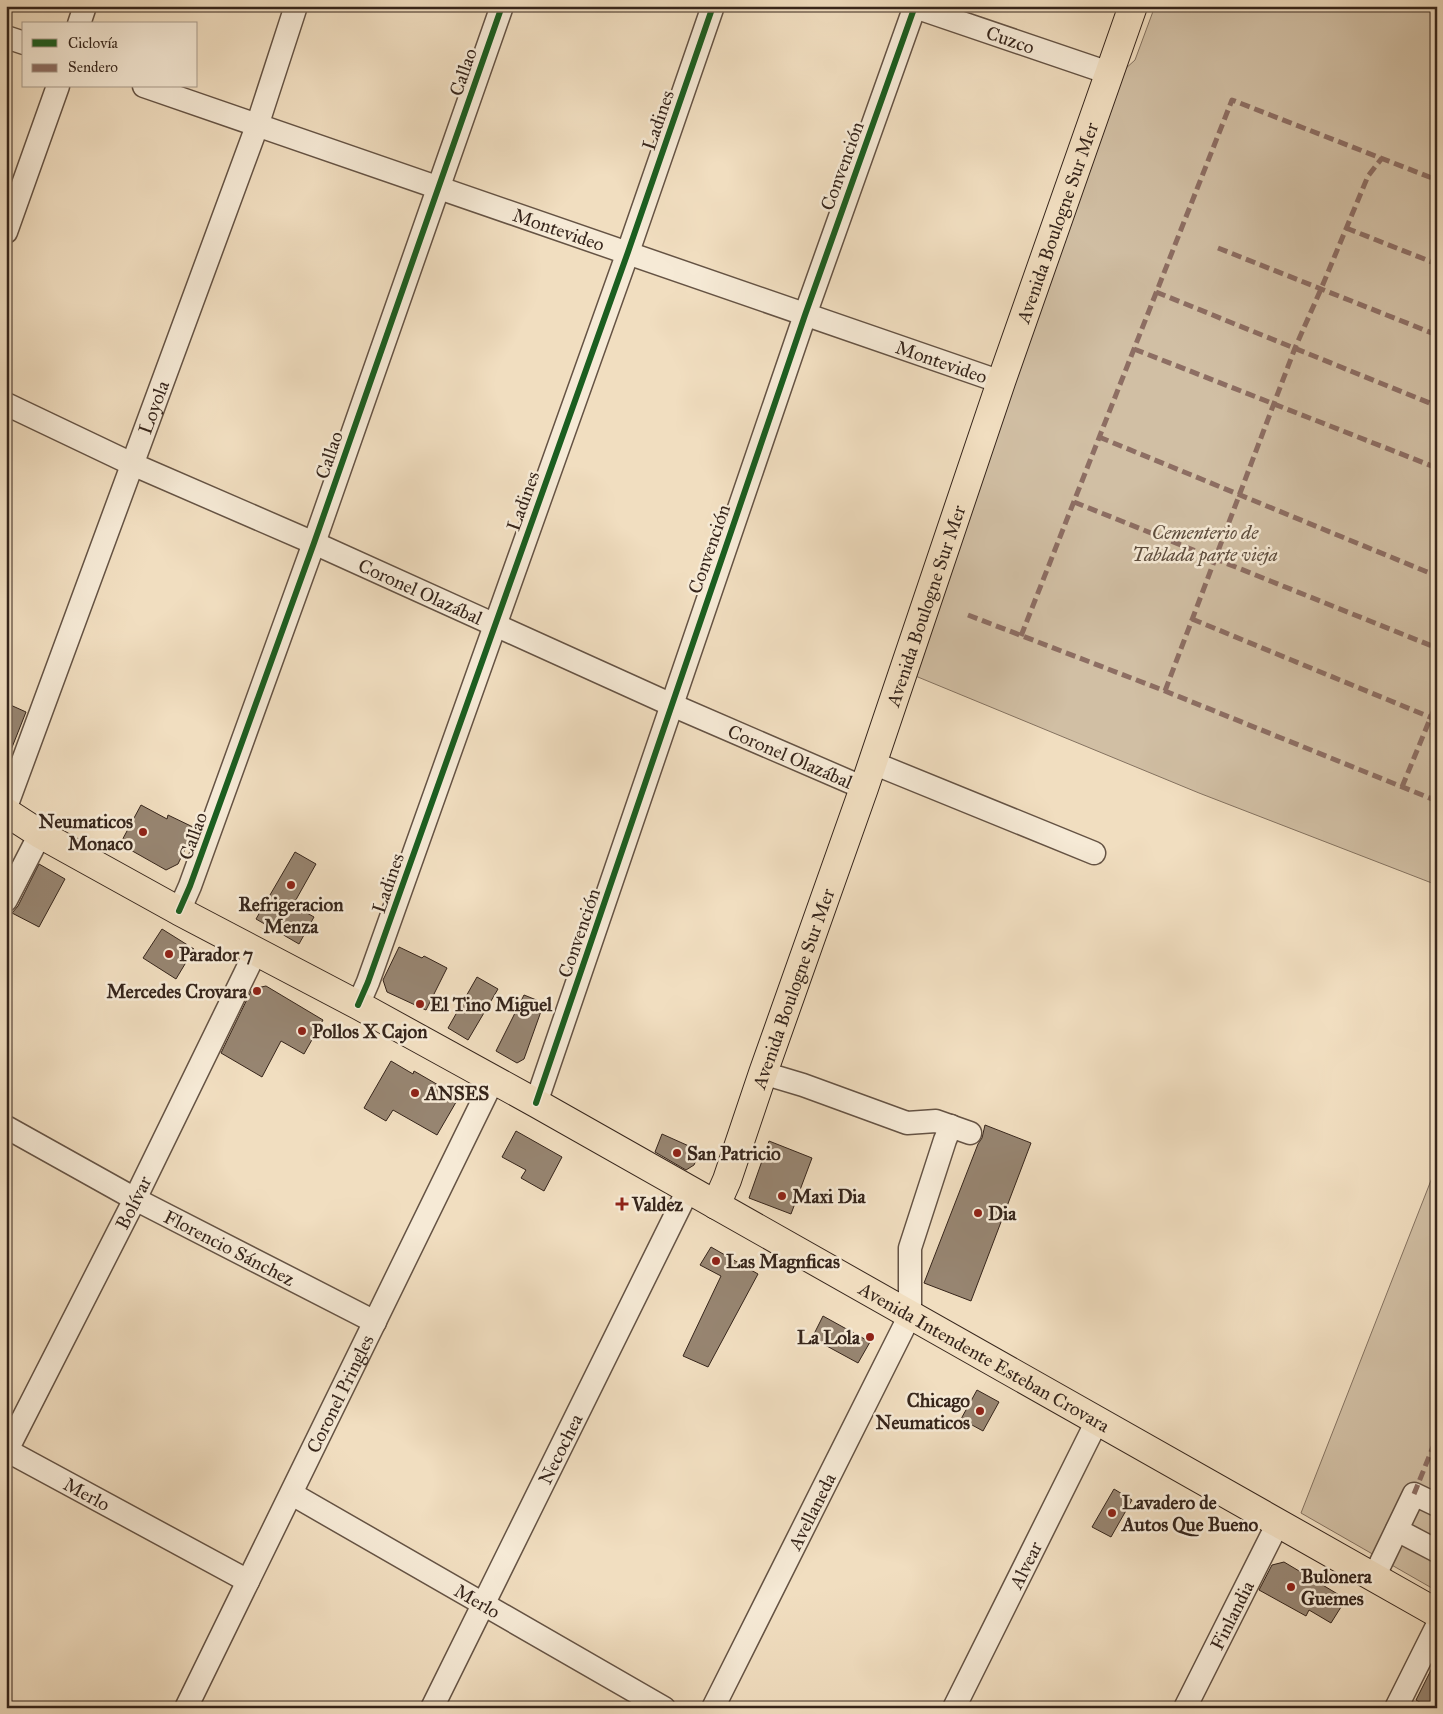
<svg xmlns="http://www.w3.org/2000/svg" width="1443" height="1714" viewBox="0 0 1443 1714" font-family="'IM FELL Great Primer',serif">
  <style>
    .green { fill: #d1bfa4; stroke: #847260 }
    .building { fill: #978571; stroke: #36251b }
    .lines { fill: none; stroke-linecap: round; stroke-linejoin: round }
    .minor-casing { stroke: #655344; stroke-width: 25 }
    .major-casing { stroke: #36251b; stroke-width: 30 }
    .minor { stroke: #f6ead6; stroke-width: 22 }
    .major { stroke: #f1dec0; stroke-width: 28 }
    .quiet { stroke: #8d6e63; stroke-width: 5; stroke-dasharray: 10 5; stroke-linecap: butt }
    .cycleway-casing { stroke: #f6ead6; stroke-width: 9 }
    .cycleway { stroke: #1b5e20; stroke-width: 6 }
    .poi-dot { fill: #8f2418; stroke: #f6ead6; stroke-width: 2 }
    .labels { text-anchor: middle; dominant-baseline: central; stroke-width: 5; stroke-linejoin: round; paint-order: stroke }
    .street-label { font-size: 19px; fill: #36251b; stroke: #f6ead6 }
    .park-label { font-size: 19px; font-style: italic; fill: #5d4c3d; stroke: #f6ead6 }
    .poi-label { font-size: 19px; font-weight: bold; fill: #36251b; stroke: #f6ead6; text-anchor: start }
  </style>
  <rect width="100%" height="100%" fill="#f1dec0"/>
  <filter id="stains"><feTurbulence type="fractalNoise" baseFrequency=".004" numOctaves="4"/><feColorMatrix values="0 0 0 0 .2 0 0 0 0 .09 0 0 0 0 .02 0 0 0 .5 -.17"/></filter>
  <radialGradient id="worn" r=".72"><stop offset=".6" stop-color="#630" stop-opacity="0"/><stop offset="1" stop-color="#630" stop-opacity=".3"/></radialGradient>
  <g class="green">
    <polygon points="1155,6 1437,6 1437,885 1199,793 913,675 1124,70 1135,60"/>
    <polygon points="1437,1165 1437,1591 1301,1513"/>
  </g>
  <g class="building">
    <polygon points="6,703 26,712 7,760 6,760"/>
    <polygon points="141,805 167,819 168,815 195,828 178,864 166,870 120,844"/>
    <polygon points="295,852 316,864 293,905 314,917 299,944 256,919"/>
    <polygon points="39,864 65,879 39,927 12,913 18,906"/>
    <polygon points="162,929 194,949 176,979 143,958"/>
    <polygon points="399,947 422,958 424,956 447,968 426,1010 387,992 383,980"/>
    <polygon points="477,977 498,989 468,1040 448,1028"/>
    <polygon points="266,986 323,1020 304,1054 281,1041 262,1077 221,1053 252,989"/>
    <polygon points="524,995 544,1003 524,1059 517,1063 496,1051"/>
    <polygon points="391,1061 413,1074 414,1071 459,1097 437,1135 393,1110 386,1121 364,1108"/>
    <polygon points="985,1125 1031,1143 971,1301 924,1283 978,1144 982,1138"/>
    <polygon points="516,1131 562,1157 544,1191 521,1178 526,1170 502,1157"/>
    <polygon points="662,1134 700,1151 694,1165 686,1170 655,1152"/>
    <polygon points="769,1141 812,1158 791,1214 749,1198"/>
    <polygon points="711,1247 758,1274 708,1367 683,1356 721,1276 700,1265"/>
    <polygon points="823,1316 870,1342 858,1363 812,1338"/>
    <polygon points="977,1390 999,1402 983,1431 961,1419"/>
    <polygon points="1114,1489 1132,1500 1111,1537 1092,1527"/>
    <polygon points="1284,1562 1346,1599 1331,1623 1309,1610 1306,1616 1259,1590 1272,1565"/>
    <polygon points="1437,1658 1437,1708 1430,1708 1416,1700"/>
  </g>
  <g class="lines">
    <g class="minor-casing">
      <g id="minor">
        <path id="s1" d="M 912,6 L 1109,73"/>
        <polyline points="79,24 85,6"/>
        <polyline points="6,37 24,43"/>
        <path id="s2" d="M 144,86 L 1001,382"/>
        <polyline points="6,232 58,86"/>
        <path id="s3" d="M 6,404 L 132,464 L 314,543 L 672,705 L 864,788"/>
        <polyline points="873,763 1094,853"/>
        <path id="s4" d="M 6,807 L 257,126 L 296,6"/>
        <polyline points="6,900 40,834"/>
        <polyline points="179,911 190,886 314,543 502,6"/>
        <polyline points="358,1005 368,982 628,252 713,6"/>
        <polyline points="763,1073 803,1085 907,1123 936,1121 970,1133"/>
        <polyline points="536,1103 805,315 915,6"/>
        <path id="s5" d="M 6,1127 L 135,1199 L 375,1322"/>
        <path id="s6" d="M 6,1450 L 248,1581"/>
        <path id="s7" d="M 6,1452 L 135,1199 L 256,951"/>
        <path id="s8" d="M 292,1494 L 664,1708"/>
        <polyline points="1397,1530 1437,1551"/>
        <polyline points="1374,1577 1414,1494 1437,1505"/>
        <path id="s9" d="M 186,1708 L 493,1080"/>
        <path id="s10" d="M 432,1708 L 688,1190"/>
        <path id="s11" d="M 713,1708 L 910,1315 L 910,1248 L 945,1140 L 951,1126"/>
        <path id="s12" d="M 954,1708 L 1097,1421"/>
        <path id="s13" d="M 1185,1708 L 1278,1523"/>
        <polyline points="1396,1708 1437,1626"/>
      </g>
    </g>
    <g class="major-casing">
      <g id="major">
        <path id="s14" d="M 6,812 L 40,834 L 179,911 L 358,1005 L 536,1103 L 1437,1613"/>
        <path id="s15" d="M 716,1205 L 727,1180 L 763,1073 L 864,788 L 1001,382 L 1133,6"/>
      </g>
    </g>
    <use href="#minor" class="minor"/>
    <use href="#major" class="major"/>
    <g class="quiet">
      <polyline points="1346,228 1437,264"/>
      <polyline points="1218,248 1437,335"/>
      <polyline points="1156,292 1437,406"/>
      <polyline points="1134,349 1437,468"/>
      <polyline points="1099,437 1437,576"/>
      <polyline points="1074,502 1437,648"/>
      <polyline points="968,615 1165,691 1437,801"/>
      <polyline points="1192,619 1437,720"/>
      <polyline points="1021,636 1232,100 1437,180"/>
      <polyline points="1165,691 1295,348 1321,289 1368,176 1382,158"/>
      <polyline points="1402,787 1437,702"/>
      <polyline points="1414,1494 1437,1437"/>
    </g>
    <g class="cycleway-casing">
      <g id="cycleway">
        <polyline points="179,911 190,886 314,543 502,6"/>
        <polyline points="358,1005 368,982 628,252 713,6"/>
        <polyline points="536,1103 805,315 915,6"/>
      </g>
    </g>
    <use href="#cycleway" class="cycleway"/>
  </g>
  <g class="poi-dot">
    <circle cx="143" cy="832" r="5"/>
    <circle cx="291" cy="885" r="5"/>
    <circle cx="169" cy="954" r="5"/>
    <circle cx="257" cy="991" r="5"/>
    <circle cx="420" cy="1004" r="5"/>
    <circle cx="302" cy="1031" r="5"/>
    <circle cx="415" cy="1093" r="5"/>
    <circle cx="677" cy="1153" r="5"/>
    <circle cx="782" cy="1196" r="5"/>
    <path d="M619.5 1196.5h5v5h5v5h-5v5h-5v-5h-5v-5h5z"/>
    <circle cx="978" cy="1213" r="5"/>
    <circle cx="716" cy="1261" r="5"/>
    <circle cx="870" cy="1337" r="5"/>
    <circle cx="980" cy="1411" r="5"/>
    <circle cx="1112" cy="1513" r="5"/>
    <circle cx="1291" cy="1587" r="5"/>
  </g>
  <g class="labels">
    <g class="street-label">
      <text stroke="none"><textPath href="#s1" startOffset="104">Cuzco</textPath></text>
      <text transform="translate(463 72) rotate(-71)">Callao</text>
      <text transform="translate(658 120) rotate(-71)">Ladines</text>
      <text transform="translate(842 166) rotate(-70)">Convención</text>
      <text stroke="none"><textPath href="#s15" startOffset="1040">Avenida Boulogne Sur Mer</textPath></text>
      <text stroke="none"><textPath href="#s2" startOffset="439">Montevideo</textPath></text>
      <text stroke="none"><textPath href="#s2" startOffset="844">Montevideo</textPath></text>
      <text stroke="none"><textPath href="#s4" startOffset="426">Loyola</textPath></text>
      <text transform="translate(329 455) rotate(-71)">Callao</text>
      <text transform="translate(523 501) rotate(-70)">Ladines</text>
      <text transform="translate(709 549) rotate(-71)">Convención</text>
      <text stroke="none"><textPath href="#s3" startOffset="455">Coronel Olazábal</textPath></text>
      <text stroke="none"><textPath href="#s15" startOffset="635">Avenida Boulogne Sur Mer</textPath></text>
      <text stroke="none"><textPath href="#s3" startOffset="860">Coronel Olazábal</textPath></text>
      <text transform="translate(193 836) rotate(-70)">Callao</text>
      <text transform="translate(388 883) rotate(-71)">Ladines</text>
      <text transform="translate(579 933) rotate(-71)">Convención</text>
      <text stroke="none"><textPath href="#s15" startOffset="230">Avenida Boulogne Sur Mer</textPath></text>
      <text stroke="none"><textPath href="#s7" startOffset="280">Bolívar</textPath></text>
      <text stroke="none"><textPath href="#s5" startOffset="254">Florencio Sánchez</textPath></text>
      <text stroke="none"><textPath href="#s14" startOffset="1120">Avenida Intendente Esteban Crovara</textPath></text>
      <text stroke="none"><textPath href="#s9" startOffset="350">Coronel Pringles</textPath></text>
      <text stroke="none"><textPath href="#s10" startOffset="289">Necochea</textPath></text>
      <text stroke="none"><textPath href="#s6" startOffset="92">Merlo</textPath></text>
      <text stroke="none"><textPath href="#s11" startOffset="220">Avellaneda</textPath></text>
      <text stroke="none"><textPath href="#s12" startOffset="160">Alvear</textPath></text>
      <text stroke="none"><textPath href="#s8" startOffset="214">Merlo</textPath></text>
      <text stroke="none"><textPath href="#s13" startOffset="104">Finlandia</textPath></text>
    </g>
    <g class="park-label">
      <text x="1205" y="532">Cementerio de<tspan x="1205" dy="22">Tablada parte vieja</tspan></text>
    </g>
    <g class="poi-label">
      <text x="133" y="821" text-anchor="end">Neumaticos<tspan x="133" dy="22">Monaco</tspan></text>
      <text x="291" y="904" text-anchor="middle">Refrigeracion<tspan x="291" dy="22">Menza</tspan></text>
      <text x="179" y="954">Parador 7</text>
      <text x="247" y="991" text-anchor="end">Mercedes Crovara</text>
      <text x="430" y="1004">El Tino Miguel</text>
      <text x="312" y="1031">Pollos X Cajon</text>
      <text x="425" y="1093">ANSES</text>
      <text x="687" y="1153">San Patricio</text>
      <text x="792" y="1196">Maxi Dia</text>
      <text x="632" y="1204">Valdez</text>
      <text x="988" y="1213">Dia</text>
      <text x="726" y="1261">Las Magnficas</text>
      <text x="860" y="1337" text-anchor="end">La Lola</text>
      <text x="970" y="1400" text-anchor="end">Chicago<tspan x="970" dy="22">Neumaticos</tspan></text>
      <text x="1122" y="1502">Lavadero de<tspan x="1122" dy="22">Autos Que Bueno</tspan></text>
      <text x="1301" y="1576">Bulonera<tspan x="1301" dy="22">Guemes</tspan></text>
    </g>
  </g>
  <rect width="1443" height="1714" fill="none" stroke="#f1dec0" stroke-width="25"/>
  <rect x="8" y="8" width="1428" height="1699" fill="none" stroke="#36251b" stroke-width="2.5"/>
  <rect x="12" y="12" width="1418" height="1689" fill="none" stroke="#36251b"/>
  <rect x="22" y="22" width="175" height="65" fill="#f6ead6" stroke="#a99b8b"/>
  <rect x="32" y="39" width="25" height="8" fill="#1b5e20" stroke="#a99b8b"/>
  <text x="68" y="48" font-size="15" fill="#36251b">Ciclovía</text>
  <rect x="32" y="64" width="25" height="8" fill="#8d6e63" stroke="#a99b8b"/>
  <text x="68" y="72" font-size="15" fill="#36251b">Sendero</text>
  <rect width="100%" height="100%" filter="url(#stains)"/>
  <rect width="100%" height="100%" fill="url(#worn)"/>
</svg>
